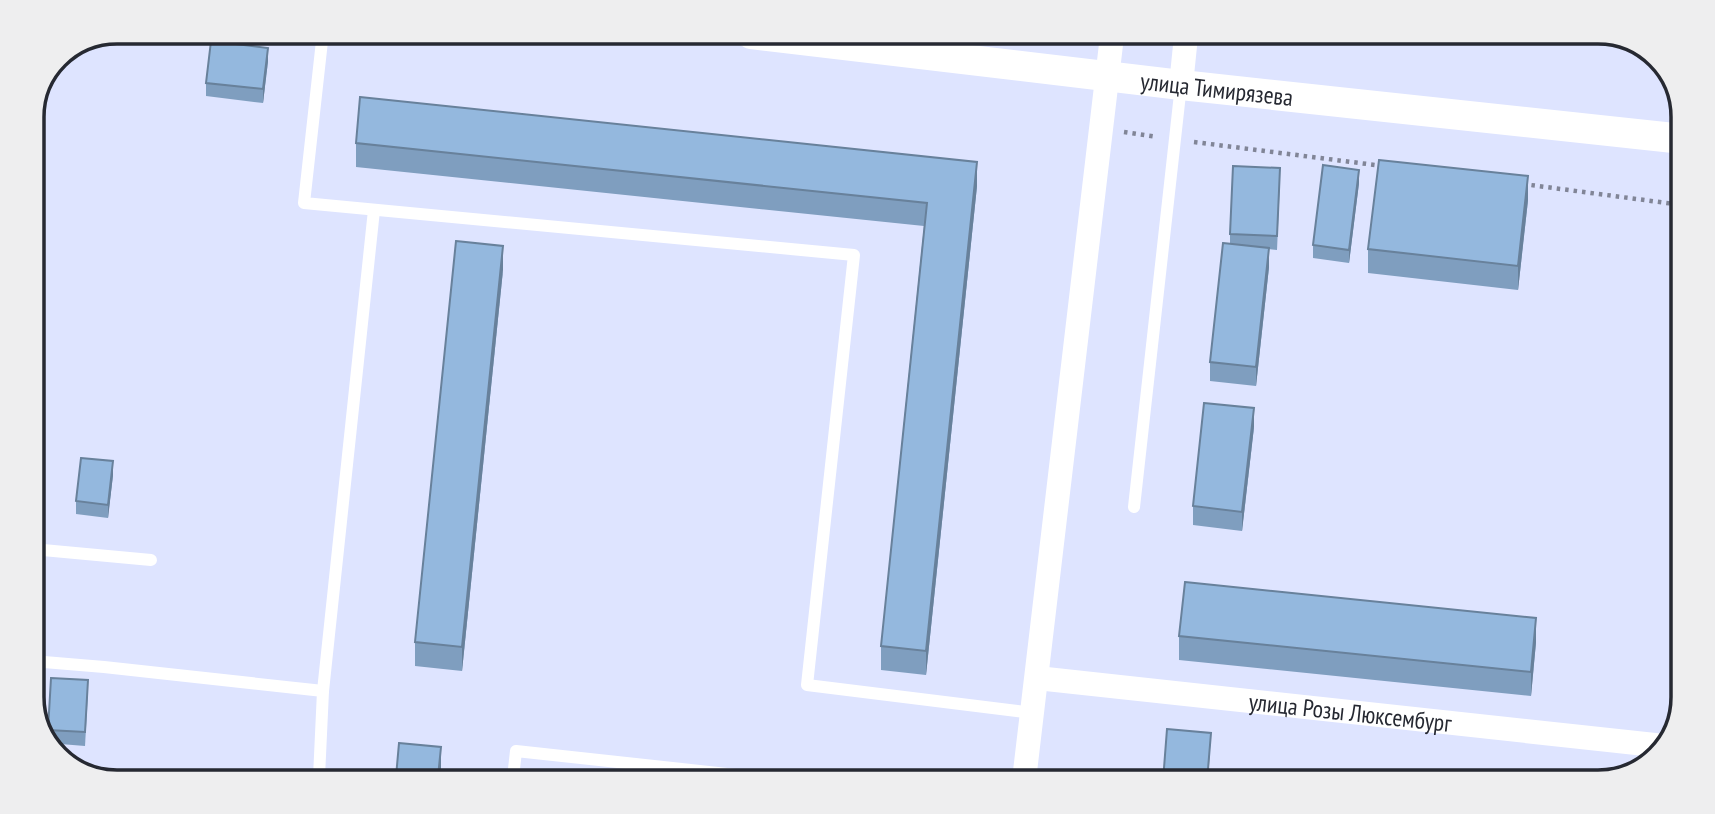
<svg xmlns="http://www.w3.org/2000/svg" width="1715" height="814" viewBox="0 0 1715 814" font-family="'PT Sans Narrow',sans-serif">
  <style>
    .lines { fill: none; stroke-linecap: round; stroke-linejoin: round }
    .path { stroke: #818597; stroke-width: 4.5; stroke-dasharray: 3.5 5; stroke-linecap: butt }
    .service { stroke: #fff; stroke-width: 12 }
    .minor { stroke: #fff; stroke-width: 24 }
    .tertiary { stroke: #fff; stroke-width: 30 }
    .wall { fill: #7f9ebf }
    .shaded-wall { fill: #68819b }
    .building { fill: #94b8de; stroke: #68819b; stroke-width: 2 }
    .labels { text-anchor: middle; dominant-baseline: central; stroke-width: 5; stroke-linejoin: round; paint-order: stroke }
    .street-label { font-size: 24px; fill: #262932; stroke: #fff }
    .rim { fill: none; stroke: #262932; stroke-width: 3.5 }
  </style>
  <rect width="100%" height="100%" fill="#dee4ff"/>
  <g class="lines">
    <g class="path">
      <polyline points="1124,132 1157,137"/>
      <polyline points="1194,142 1383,166"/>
      <polyline points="1523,184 1682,205"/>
    </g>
    <g class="service">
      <polyline points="323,32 304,203 854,255 807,685 1033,713"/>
      <polyline points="1134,507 1181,85"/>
      <polyline points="32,549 151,560"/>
      <polyline points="32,661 104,667 323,691 319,777"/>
      <polyline points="323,691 374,210"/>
      <polyline points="513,778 516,751 774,779"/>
    </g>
    <g class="minor">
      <polyline points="1181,85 1186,36"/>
      <path id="s1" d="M 1037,678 L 1664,746"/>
      <polyline points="1024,780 1112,36"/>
    </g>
    <path class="tertiary" id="s2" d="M 751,34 L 1181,85 L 1683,139"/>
  </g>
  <g class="wall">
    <polygon points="268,61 263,103 206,96 206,83"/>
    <polygon points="356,143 977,186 926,675 881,670 881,646 924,226 356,167"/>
    <polygon points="1280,181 1277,250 1269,249 1269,267 1256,386 1210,381 1210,362 1230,244 1230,234"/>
    <polygon points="1359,183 1349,263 1313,258 1313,245"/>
    <polygon points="1528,200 1518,290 1368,273 1368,249"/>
    <polygon points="503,270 462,671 415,666 415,642"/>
    <polygon points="1254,427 1242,531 1193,525 1193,506"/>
    <polygon points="113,475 108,518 76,514 76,501"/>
    <polygon points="1179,636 1536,642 1531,696 1179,660"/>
    <polygon points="88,693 85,746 48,743 48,730"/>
  </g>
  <g class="shaded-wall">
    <polygon points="268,48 268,61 263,103 263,89"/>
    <polygon points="977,162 977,186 926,675 926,651"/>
    <polygon points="1359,170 1359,183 1349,263 1349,250"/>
    <polygon points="1528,176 1528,200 1518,290 1518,266"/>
    <polygon points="503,246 503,270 462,671 462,647"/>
    <polygon points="1269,248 1269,267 1256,386 1256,367"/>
    <polygon points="1254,408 1254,427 1242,531 1242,512"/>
    <polygon points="113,461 113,475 108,518 108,505"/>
    <polygon points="1536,618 1536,642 1531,696 1531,672"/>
    <polygon points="1211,733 1208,781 1207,781"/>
    <polygon points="441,747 441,771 440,777 438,777"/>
  </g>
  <g class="building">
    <polygon points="211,41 268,48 263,89 206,83"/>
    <polygon points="360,97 977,162 926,651 881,646 927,203 356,143"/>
    <polygon points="1379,160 1528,176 1518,266 1368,249"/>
    <polygon points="1323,165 1359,170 1349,250 1313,245"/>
    <polygon points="1233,166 1280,168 1277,236 1230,234"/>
    <polygon points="456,241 503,246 462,647 415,642"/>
    <polygon points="1223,243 1269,248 1256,367 1210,362"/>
    <polygon points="1204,403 1254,408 1242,512 1193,506"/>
    <polygon points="81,458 113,461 108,505 76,501"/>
    <polygon points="1185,582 1536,618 1531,672 1179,636"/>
    <polygon points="51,678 88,680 85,732 48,730"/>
    <polygon points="1167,729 1211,733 1207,781 1163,781"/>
    <polygon points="399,743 441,747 438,777 396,777"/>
  </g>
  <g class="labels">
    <g class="street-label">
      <text stroke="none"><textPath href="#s2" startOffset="469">улица Тимирязева</textPath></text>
      <text stroke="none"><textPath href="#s1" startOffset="315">улица Розы Люксембург</textPath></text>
    </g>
  </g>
  <path d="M0 0H1715V814H0ZM117 44H1598A73 73 0 0 1 1671 117V697A73 73 0 0 1 1598 770H117A73 73 0 0 1 44 697V117A73 73 0 0 1 117 44Z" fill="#eeeeef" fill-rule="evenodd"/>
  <path class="rim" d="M117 44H1598A73 73 0 0 1 1671 117V697A73 73 0 0 1 1598 770H117A73 73 0 0 1 44 697V117A73 73 0 0 1 117 44Z"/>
</svg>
